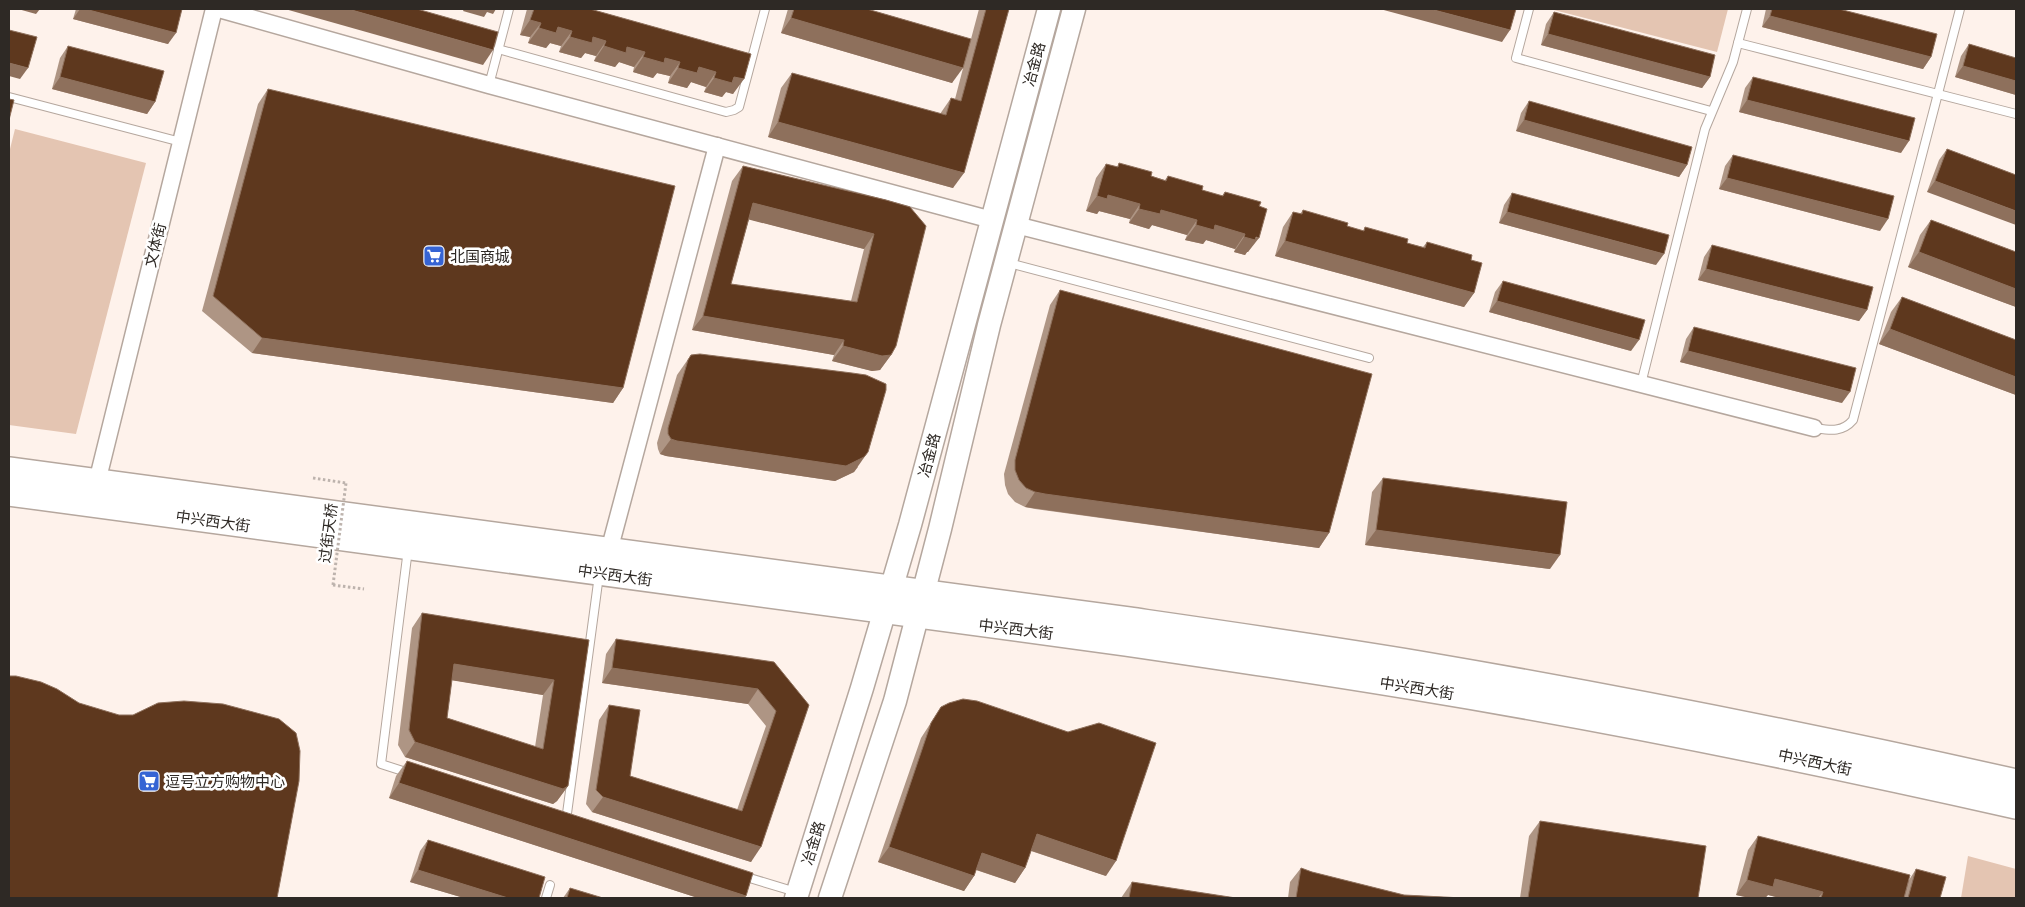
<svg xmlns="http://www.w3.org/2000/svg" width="2025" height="907" viewBox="0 0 2025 907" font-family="Quicksand,'Noto Sans SC',sans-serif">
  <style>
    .green { fill: #e4c5b2 }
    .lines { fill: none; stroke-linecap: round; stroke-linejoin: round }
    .lane-casing { stroke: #b5a79e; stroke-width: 10 }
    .street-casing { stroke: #b5a79e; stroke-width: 19 }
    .secondary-casing { stroke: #b5a79e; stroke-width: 25 }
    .primary-casing { stroke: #b5a79e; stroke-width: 28 }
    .path { stroke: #bdb3ad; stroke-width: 3; stroke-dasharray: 2.5 2.5; stroke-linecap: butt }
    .lane { stroke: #fff; stroke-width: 8 }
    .street { stroke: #fff; stroke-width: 16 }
    .secondary { stroke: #fff; stroke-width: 22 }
    .primary { stroke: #fff; stroke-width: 25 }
    .path-bridge { stroke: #bdb3ad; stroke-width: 3; stroke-dasharray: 2.5 2.5; stroke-linecap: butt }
    .wall { fill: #ae9584; fill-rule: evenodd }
    .shaded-wall { fill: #8e705c }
    .building { fill: #5e381e; stroke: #8e705c; fill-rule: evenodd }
    .labels { text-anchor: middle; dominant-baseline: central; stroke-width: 5; stroke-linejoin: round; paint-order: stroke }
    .street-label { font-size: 15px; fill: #2e2925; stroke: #fff }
    .poi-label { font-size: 15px; fill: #2e2925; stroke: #fff; text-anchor: start }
  </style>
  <rect width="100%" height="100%" fill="#fef2eb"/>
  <g class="green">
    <polygon points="1550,9 1728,9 1717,52"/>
    <polygon points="15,129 146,163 76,434 9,425 9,153"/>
    <polygon points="1968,856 2016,869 2016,898 1961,898"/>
  </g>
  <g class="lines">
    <g class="lane-casing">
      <g id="lane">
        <polyline points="1529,9 1516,58 1711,111"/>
        <polyline points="1738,43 2016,114"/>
        <polyline points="498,49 726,112 734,110 739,107 765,9"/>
        <polyline points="489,85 509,9"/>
        <polyline points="9,97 181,142"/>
        <polyline points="1009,263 1369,358"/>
        <polyline points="1641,384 1705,129 1733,62 1747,9"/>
        <path d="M 1814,428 C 1829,430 1842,433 1853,420 L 1960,9"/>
        <polyline points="408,549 381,764 409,773"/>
        <polyline points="566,821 599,575"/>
        <polyline points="743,876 796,892"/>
        <polyline points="546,898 550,885"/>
      </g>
    </g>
    <g class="street-casing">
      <g id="street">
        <polyline points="219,9 489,85 992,220"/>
        <polyline points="1016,225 1814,428"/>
        <polyline points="97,482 214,9"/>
        <polyline points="609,551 717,146"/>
      </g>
    </g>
    <g class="secondary-casing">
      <g id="secondary">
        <polyline points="796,898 862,688 910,525 1049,9"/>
        <polyline points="830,898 895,701 940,529 989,325 1074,9"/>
      </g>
    </g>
    <g class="primary-casing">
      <g id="primary">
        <path d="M 9,470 L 1129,620 C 1226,634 1324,648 1420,664 C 1620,698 1819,738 2016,782"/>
        <path d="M 9,493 L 1126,643 C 1222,657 1318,671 1414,687 C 1616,720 1816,761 2016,806"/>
      </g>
    </g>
    <g class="path">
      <polyline points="313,478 346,483"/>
      <polyline points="333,585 364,589"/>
    </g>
    <use href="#lane" class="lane"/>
    <use href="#street" class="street"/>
    <use href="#secondary" class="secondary"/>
    <use href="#primary" class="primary"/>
    <polyline class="path-bridge" points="333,585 346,483"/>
  </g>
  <g class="wall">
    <polygon points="76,9 182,9 168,44 73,19"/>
    <polygon points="527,9 590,9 751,54 733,94 726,92 722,97 704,92 706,87 691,82 687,88 668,83 670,76 657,73 653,78 633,72 634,67 619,62 615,67 594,61 596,56 585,53 581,58 559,52 561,46 550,43 546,48 528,43 530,37 520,35"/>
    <polygon points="788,9 867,9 971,39 979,9 1009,9 953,188 768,137 781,88 792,73 940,114 951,98 955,99 967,53 952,83 781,33"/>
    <polygon points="1766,9 1839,9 1931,57 1923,69 1762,27"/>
    <polygon points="1554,12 1710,77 1702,88 1541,45 1546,24"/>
    <polygon points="1969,44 2016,58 2016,95 1955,77 1961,56"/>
    <polygon points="68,46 155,102 147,114 52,89 60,58"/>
    <polygon points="1753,77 1901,153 1739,112 1745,88"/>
    <polygon points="268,89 623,388 613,403 252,353 202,311 258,104"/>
    <polygon points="1529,101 1687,165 1679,177 1516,131 1521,113"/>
    <polygon points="1947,149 2016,175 1927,192 1939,160"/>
    <polygon points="1733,155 1880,231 1719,189 1725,166"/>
    <polygon points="1119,163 1151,176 1165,180 1168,176 1202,190 1222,196 1225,192 1261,202 1248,252 1247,252 1245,255 1234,252 1235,249 1206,240 1203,244 1185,240 1187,235 1152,225 1149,229 1129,223 1130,219 1099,211 1097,214 1086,211 1096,178 1106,164 1117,167"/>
    <path d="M 743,166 L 886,200 L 891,355 L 880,370 L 872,371 L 832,361 L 834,355 L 692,330 L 732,181 ZM 749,219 L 864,249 L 851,301 L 731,284 Z"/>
    <polygon points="1512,193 1656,265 1499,223 1504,205"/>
    <polygon points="1303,210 1347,226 1363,231 1365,227 1407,243 1423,247 1427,242 1471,260 1474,293 1464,307 1275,256 1283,227 1293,212 1300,214"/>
    <polygon points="1931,220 2016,252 2016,307 1908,267 1920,235"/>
    <polygon points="1712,245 1867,310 1859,321 1698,280 1704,257"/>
    <polygon points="1503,281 1631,351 1489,312 1495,292"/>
    <polygon points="1060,290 1329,533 1319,548 1035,509 1025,507 1015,502 1008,494 1005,485 1004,474 1050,305"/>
    <polygon points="1902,297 2016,340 2016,395 1879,344 1891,312"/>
    <polygon points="1694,327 1842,403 1680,362 1686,339"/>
    <polygon points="691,355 858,467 854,472 835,481 666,456 660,454 658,449 657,443 677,375"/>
    <polygon points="1383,478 1550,569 1365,545 1372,492"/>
    <path d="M 422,613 L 589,640 L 568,786 L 557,801 L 553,804 L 405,757 L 398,745 L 412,628 ZM 452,680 L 543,695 L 535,747 L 447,718 Z"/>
    <polygon points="616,639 809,705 751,862 592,812 586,804 599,720 609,705 630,776 737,810 766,726 748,704 602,683 606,654"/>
    <polygon points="941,707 1106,876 1031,851 1025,868 1015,883 976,870 974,876 964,891 878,862 921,738"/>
    <polygon points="407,761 746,896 744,898 698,898 389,798 396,776"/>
    <polygon points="1540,821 1698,898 1520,898 1529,836"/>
    <polygon points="1758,836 1909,880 1916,869 1940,898 1780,898 1768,895 1765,898 1750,898 1736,895 1748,850"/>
    <polygon points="428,840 539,898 464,898 410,882 420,851"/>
    <polygon points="1301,868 1312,872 1404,895 1463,898 1288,898 1290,882"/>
    <polygon points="1132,882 1236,898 1121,898"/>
    <polygon points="570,888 603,898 563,898"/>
  </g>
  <g class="shaded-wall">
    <polygon points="18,9 40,9 36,14"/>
    <polygon points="80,9 85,9 176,33 168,44 73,19"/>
    <polygon points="285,9 348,9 493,50 483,65"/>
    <polygon points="464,9 496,9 493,14 487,12 484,17 463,11"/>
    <polygon points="1380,9 1430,9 1510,30 1502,42"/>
    <polygon points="1770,16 1931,57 1923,69 1762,27"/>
    <polygon points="791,18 963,68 952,83 781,33"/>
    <polygon points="530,20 541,23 530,37 520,35"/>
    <polygon points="558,27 572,31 561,46 550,43 546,48 528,43 539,28"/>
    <polygon points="1548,34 1710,77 1702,88 1541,45"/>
    <polygon points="570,37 593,37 606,41 596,56 585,53 581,58 559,52"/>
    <polygon points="604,46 627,47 645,52 634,67 619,62 615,67 594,61"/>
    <polygon points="643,57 665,58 680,62 670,76 657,73 653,78 633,72"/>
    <polygon points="9,63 28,68 20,79 9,76"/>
    <polygon points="1963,66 2016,81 2016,95 1955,77"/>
    <polygon points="699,67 716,72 706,87 691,82 687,88 668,83 678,68"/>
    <polygon points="60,77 155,102 147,114 52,89"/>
    <polygon points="734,77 744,79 733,94 726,92 722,97 704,92 714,78"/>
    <polygon points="1747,100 1909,141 1901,153 1739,112"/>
    <polygon points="1524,120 1687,165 1679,177 1516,131"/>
    <polygon points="778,122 964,173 953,188 768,137"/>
    <polygon points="1727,178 1888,219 1880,231 1719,189"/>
    <polygon points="1935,181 2016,211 2016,225 1927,192"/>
    <polygon points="1108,195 1140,204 1130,219 1099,211 1097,214 1086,211 1097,196"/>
    <polygon points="753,203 874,234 864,249 743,218"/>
    <polygon points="1139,209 1161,210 1197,220 1187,235 1152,225 1149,229 1129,223"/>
    <polygon points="1507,212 1664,254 1656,265 1499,223"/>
    <polygon points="1196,225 1215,225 1245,234 1235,249 1206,240 1203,244 1185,240"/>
    <polygon points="1244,237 1259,238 1248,252 1247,252 1245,255 1234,252"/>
    <polygon points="1285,241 1474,293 1464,307 1275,256"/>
    <polygon points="1919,252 2016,289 2016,307 1908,267"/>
    <polygon points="1706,269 1867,310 1859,321 1698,280"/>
    <polygon points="1497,301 1639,340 1631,351 1489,312"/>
    <polygon points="703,316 844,340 834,355 692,330"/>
    <polygon points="1890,329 2016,377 2016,395 1879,344"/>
    <polygon points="262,338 623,388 613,403 252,353"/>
    <polygon points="843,346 891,355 880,370 872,371 832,361"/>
    <polygon points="1688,351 1850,392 1842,403 1680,362"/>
    <polygon points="671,439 868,452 854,472 835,481 666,456 660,454"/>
    <polygon points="1035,492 1329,533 1319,548 1025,507"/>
    <polygon points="1376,530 1560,555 1550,569 1365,545"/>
    <polygon points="454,664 554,680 543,695 444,679"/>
    <polygon points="612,668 758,689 748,704 602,683"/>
    <polygon points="415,742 568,786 557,801 553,804 405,757"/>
    <polygon points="399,783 746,896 744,898 698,898 389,798"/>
    <polygon points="603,797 761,847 751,862 592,812"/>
    <polygon points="1037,834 1116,861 1106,876 1026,849"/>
    <polygon points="889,847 974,876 964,891 878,862"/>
    <polygon points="982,853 1025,868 1015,883 971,868"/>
    <polygon points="418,870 508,898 464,898 410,882"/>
    <polygon points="1775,879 1823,892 1818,898 1780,898 1768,895 1765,898 1750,898 1736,895 1747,880"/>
  </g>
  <g class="building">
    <polygon points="85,9 182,9 176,33"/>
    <polygon points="348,9 417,9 498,32 493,50"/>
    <polygon points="534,9 590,9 751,54 744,79 734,77 732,83 714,78 716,72 699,67 697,73 678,68 680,62 665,58 664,63 643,57 645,52 627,47 626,53 604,46 606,41 593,37 592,43 570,37 572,31 558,27 556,33 539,28 541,23 530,20"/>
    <polygon points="794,9 867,9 971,39 963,68 791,18"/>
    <polygon points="986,9 1009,9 964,173 778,122 792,73 946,115 951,98 961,101"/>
    <polygon points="1430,9 1516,9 1510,30"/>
    <polygon points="1772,9 1839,9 1937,34 1931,57 1770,16"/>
    <polygon points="1554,12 1715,55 1710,77 1548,34"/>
    <polygon points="9,30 37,37 28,68 9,63"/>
    <polygon points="1969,44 2016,58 2016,81 1963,66"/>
    <polygon points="68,46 164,71 155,102 60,77"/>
    <polygon points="1753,77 1915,118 1909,141 1747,100"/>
    <polygon points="268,89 675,186 623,388 262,338 213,296"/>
    <polygon points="9,99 14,100 9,120"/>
    <polygon points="1529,101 1692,147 1687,165 1524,120"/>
    <polygon points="1947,149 2016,175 2016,211 1935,181"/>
    <polygon points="1733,155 1894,196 1888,219 1727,178"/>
    <polygon points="1119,163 1152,172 1151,176 1166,181 1168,176 1203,186 1202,190 1223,196 1225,192 1261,202 1259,206 1267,209 1259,238 1256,237 1255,240 1244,237 1245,234 1215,225 1214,230 1196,225 1197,220 1161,210 1160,214 1139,209 1140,204 1108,195 1107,199 1097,196 1106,164 1118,167"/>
    <path d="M 743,166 L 886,200 L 910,207 L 926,226 L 896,346 L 891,355 L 882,356 L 843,346 L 844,340 L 703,316 ZM 753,203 L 874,234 L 857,302 L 731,284 Z"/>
    <polygon points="1512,193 1669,235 1664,254 1507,212"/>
    <polygon points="1303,210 1348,223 1347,226 1364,231 1365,227 1408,239 1407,243 1425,248 1427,242 1472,255 1471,260 1482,263 1474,293 1285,241 1293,212 1302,214"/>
    <polygon points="1931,220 2016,252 2016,289 1919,252"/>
    <polygon points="1712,245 1873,287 1867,310 1706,269"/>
    <polygon points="1503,281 1645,320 1639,340 1497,301"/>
    <polygon points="1060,290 1372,374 1329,533 1045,494 1035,492 1026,488 1019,480 1015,470 1015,460"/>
    <polygon points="1902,297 2016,340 2016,377 1890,329"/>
    <polygon points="1694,327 1856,368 1850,392 1688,351"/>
    <polygon points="700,354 852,373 866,375 886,384 886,390 868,452 864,457 846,466 677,441 671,439 668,434 668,428 688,360 691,355"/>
    <polygon points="1383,478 1567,502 1560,555 1376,530"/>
    <path d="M 422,613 L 589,640 L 568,786 L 563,789 L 415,742 L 409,730 ZM 454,664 L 554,680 L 543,749 L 447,718 Z"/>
    <polygon points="616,639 774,662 809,705 761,847 603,797 596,790 609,705 640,710 630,776 742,811 776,711 758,689 612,668"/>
    <polygon points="9,676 16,676 41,682 57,689 79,703 119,715 133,715 158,703 184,701 223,704 279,719 296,733 300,751 299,781 277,898 9,898"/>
    <polygon points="963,699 977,701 1068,732 1099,723 1156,743 1116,861 1037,834 1025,868 982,853 974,876 889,847 931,723 941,707 949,703"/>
    <polygon points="407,761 753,873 746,896 399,783"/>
    <polygon points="1540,821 1706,846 1698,898 1528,898"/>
    <polygon points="1758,836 1910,875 1904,898 1821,898 1823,892 1775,879 1773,887 1747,880"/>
    <polygon points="428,840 545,877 539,898 508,898 418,870"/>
    <polygon points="1301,868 1312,872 1404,895 1463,898 1296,898"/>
    <polygon points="1916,869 1946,877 1940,898 1908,898"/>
    <polygon points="1132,882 1236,898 1129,898"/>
    <polygon points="570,888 603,898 567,898"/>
  </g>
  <defs>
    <g id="supermarket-square" transform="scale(1.125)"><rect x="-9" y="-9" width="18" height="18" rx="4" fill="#3664d4" stroke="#fff"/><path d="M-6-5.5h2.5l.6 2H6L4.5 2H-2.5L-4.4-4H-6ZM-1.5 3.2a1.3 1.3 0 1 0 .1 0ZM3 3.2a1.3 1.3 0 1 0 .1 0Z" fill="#fff"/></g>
  </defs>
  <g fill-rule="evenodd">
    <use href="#supermarket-square" x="434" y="256"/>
    <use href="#supermarket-square" x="149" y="781"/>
  </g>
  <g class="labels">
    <g class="street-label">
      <text transform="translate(1034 64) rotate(-75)">冶金路</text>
      <text transform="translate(155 245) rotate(-76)">文体街</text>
      <text transform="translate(929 455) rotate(-75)">冶金路</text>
      <text transform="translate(213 521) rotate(8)">中兴西大街</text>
      <text transform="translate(328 533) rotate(-83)">过街天桥</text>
      <text transform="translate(615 575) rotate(8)">中兴西大街</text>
      <text transform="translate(1016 629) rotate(7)">中兴西大街</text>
      <text transform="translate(1417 688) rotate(9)">中兴西大街</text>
      <text transform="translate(1815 762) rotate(12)">中兴西大街</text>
      <text transform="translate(813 843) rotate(-73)">冶金路</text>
    </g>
    <g class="poi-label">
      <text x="450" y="256">北国商城</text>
      <text x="165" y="781">逗号立方购物中心</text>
    </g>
  </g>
  <rect width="2025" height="907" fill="none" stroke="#2e2925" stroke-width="20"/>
</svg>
